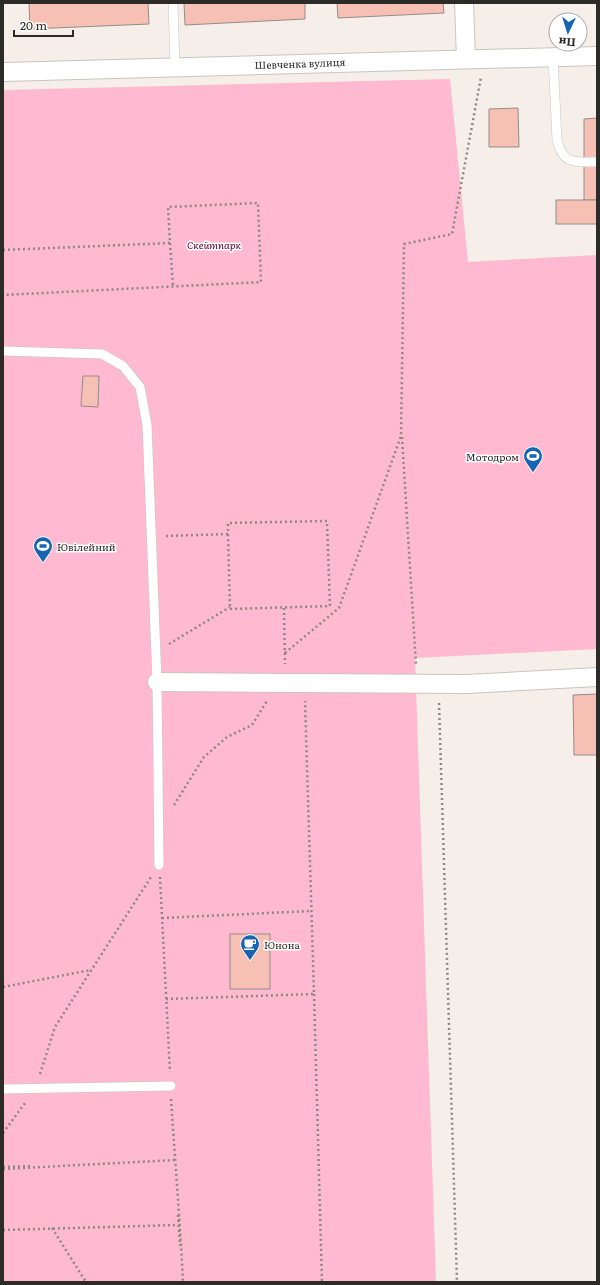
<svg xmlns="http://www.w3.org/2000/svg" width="600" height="1285" viewBox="0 0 600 1285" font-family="Literata,serif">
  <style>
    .green { fill: #ffb9d0 }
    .building { fill: #f7c0b4; stroke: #948c8a }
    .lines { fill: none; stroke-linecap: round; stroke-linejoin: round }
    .service-casing { stroke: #cac4be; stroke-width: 10 }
    .minor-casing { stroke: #cac4be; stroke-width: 20 }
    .path { stroke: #8c8883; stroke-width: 2.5; stroke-dasharray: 2 3; stroke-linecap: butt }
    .service { stroke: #fff; stroke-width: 9 }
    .minor { stroke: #fff; stroke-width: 18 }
    .labels { text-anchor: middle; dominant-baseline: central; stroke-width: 3; stroke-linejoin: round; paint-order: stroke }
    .street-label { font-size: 10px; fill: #2d2b28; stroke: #fff }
    .park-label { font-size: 10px; font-style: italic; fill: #54062d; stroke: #fff }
    .poi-label { font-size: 10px; fill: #2d2b28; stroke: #fff; text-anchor: start }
  </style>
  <rect width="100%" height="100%" fill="#f6efe9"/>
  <polygon class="green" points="450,79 468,262 597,255 597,649 415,658 436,1282 3,1282 3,90"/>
  <g class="building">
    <polygon points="29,3 148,3 149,24 30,29"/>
    <polygon points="184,3 305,3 305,19 185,25"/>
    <polygon points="337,3 443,3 444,13 338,18"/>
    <polygon points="518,108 519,147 489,147 489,109"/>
    <polygon points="597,118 597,200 584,200 584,119"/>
    <rect x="556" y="200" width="41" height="24"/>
    <polygon points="83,376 99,376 98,407 81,406"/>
    <polygon points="597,694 597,755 574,755 573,695"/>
    <rect x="230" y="934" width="40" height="55"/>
  </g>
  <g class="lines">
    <g class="service-casing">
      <g id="service">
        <polyline points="173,3 175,67"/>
        <path d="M 553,57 L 557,140 C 563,165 575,162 597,162"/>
        <polyline points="3,351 102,354 123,366 140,387 147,425 157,682 159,865"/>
        <polyline points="3,1089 171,1086"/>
      </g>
    </g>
    <g class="minor-casing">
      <g id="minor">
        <polyline points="464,3 466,59"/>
        <polyline points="3,72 597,56"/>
        <polyline points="157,682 467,684 597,677"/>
      </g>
    </g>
    <g class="path">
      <polyline points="170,243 173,286"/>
      <polyline points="3,250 170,243 168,207 258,203 261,282 3,295"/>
      <polyline points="596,263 597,263"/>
      <polyline points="402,437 416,665"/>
      <polyline points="166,536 228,534 228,523 327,521 330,606 230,609 228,534"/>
      <polyline points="284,608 285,664"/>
      <polyline points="169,644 230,607"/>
      <polyline points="285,653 339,608 401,436 404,244 452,234 481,77"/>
      <polyline points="439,703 457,1282"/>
      <polyline points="174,805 204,757 227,737 252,725 267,701"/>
      <polyline points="160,877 170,1072"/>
      <polyline points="162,918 311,911"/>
      <polyline points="3,987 91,970"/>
      <polyline points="314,994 322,1282"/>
      <polyline points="166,999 314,994 305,701"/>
      <polyline points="40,1074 55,1027 151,877"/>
      <path d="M 171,1099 C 175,1160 180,1221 183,1282"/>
      <polyline points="3,1133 25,1103"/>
      <polyline points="3,1167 32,1166"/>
      <polyline points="3,1169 175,1160"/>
      <polyline points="178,1215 180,1246"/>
      <polyline points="52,1228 86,1282"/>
      <polyline points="3,1230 178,1225"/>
    </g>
    <use href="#service" class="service"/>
    <use href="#minor" class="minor"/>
  </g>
  <defs>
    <g id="stadium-pin" transform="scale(1)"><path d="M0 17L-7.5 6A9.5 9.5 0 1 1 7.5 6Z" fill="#1664b2" stroke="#fff"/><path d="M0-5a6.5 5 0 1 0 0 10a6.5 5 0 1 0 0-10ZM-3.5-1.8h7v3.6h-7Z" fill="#fff"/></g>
    <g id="cafe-pin" transform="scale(1)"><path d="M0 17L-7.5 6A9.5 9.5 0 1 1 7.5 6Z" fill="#1664b2" stroke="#fff"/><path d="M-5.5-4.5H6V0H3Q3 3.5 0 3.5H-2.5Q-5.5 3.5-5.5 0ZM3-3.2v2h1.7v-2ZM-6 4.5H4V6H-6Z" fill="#fff"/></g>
  </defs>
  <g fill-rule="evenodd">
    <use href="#stadium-pin" x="533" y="456"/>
    <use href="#stadium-pin" x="43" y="546"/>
    <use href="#cafe-pin" x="250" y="944"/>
  </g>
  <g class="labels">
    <g class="street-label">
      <text transform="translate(300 63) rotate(-2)">Шевченка вулиця</text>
    </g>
    <g class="park-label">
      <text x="214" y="244">Скейтпарк</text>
    </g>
    <g class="poi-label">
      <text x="519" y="456" text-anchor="end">Мотодром</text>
      <text x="57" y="546">Ювілейний</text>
      <text x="264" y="944">Юнона</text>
    </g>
  </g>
  <rect width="600" height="1285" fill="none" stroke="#2d2b28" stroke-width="8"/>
  <g transform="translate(568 32) rotate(184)"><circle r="19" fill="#ffffff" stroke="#abaaa9"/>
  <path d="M0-3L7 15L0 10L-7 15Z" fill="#1664b2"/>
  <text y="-6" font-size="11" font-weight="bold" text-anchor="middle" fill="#2d2b28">Пн</text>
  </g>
  <path d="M14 30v6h59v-6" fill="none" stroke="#2d2b28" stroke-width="2"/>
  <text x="20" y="30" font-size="12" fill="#2d2b28" stroke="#ffffff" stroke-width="3" paint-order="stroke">20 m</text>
</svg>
